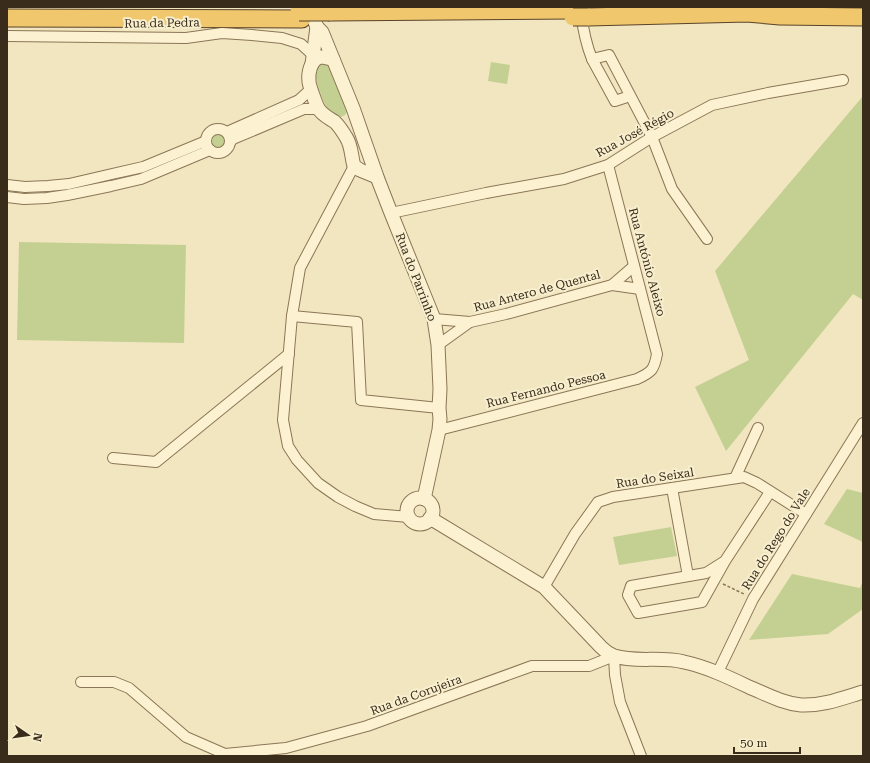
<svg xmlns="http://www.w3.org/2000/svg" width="870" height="763" viewBox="0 0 870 763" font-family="'Roboto Serif',serif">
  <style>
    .green { fill: #c4d092 }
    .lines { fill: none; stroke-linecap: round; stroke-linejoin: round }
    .minor-casing { stroke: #8b7656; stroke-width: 12 }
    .tertiary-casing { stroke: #8b7656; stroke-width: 15 }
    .trunk-casing { stroke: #59432a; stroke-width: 19 }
    .path { stroke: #8b7656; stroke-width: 1.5; stroke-dasharray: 3 2; stroke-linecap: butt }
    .minor { stroke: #fcf2d2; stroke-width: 10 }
    .tertiary { stroke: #fcf2d2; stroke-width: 13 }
    .trunk { stroke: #f0c76d; stroke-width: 17 }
    .trunk-bridge-casing { stroke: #59432a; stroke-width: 19; stroke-linecap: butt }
    .trunk-bridge { stroke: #f0c76d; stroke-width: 17 }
    .labels { text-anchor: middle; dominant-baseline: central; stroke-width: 4; stroke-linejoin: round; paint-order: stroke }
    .street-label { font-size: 12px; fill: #3a2c1b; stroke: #f8efcf }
  </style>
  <rect width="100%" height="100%" fill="#f1e6bf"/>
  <g class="green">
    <polygon points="491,62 510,65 507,84 488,81"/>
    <path d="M 320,63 L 328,63 L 348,110 L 345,115 L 341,117 C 336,116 332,114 329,111 C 323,103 315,80 315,71 C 316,67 317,65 320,63 Z"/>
    <polygon points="863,96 863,300 853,294 726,451 695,387 749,360 715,271"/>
    <circle cx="219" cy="141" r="7"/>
    <polygon points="19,242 186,245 184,343 17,340"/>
    <polygon points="847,489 863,493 863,542 824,524"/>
    <polygon points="671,527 677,556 619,565 613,537"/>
    <polygon points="792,574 860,588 863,581 863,609 828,634 749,640"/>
  </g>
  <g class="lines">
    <g class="minor-casing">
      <g id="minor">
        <path d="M 581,13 C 583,29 586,44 592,59"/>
        <polyline points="7,36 186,38 222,33 252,35 282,38 301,44 313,55"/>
        <polyline points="630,96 615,101 592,59 609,55 652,137 672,189 707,239"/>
        <circle cx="218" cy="141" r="12"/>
        <polyline points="227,132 299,100 311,89"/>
        <polyline points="231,141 233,139 304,109 319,109"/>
        <polyline points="354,166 300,268 292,316 283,420 288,446 297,460 318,483 338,497 355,506 374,514 409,517"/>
        <polyline points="7,185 25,187 48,186 69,184 112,174 143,167 206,141"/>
        <polyline points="7,197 24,199 47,198 67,195 111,186 141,179 210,150"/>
        <polyline points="391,213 486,193 564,179 608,165 652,137 712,105 768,93 843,80"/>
        <polyline points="612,285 640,289"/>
        <polyline points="292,316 357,322 361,400 439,408"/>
        <polyline points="434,319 470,322 506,314 612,285 634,266"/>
        <polyline points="438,345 470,322"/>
        <path d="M 439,430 L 637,379 C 652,372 654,370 657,354 L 608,165"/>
        <polyline points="113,458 156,462 289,354"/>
        <polyline points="735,478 758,428"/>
        <polyline points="672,488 688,576"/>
        <polyline points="725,561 702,602 638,613 628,595 631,586 706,573 725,561 770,492"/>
        <polyline points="544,587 575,534 598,502 613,497 744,477 757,483 806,514"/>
        <polyline points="718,672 753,599 863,423"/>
        <polyline points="81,682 114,682 129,688 186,737 225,754 227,756"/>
        <polyline points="225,754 286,748 367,726 532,666 589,666 614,656 615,675 620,702 641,756"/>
      </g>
    </g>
    <g class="tertiary-casing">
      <g id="tertiary">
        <polyline points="309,7 317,27 322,32 353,108 377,177 391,213 434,319 438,345 440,389 439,408 440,419 439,430 424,499"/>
        <path d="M 333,59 C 330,59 325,57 321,57 C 310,59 308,74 309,82 C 310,88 316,104 318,108 C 322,115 329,118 335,122 C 339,126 343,132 346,137 C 352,146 351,156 354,166 L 360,170 L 377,177"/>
        <polyline points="312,64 317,27"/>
        <circle cx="420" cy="511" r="13"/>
        <path d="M 430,518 L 544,587 L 601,647 C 605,651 609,654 614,656 C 636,663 661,656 684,662 C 707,667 728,677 749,687 C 766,694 782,703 801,705 C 823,706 843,698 863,692"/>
      </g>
    </g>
    <g class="trunk-casing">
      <g id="trunk">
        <polyline points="330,12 573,10"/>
        <polyline points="588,17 747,13 780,16 863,17"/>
        <polyline points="7,18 302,19"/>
      </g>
    </g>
    <polyline class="path" points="723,584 744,594"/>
    <use href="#minor" class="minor"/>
    <use href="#tertiary" class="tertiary"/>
    <use href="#trunk" class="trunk"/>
    <g class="trunk-bridge-casing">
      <g id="trunk-bridge">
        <polyline points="299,12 330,12"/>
        <polyline points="573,17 588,17"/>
      </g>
    </g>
    <use href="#trunk-bridge" class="trunk-bridge"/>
  </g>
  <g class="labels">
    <g class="street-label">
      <text transform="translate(162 23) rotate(-1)">Rua da Pedra</text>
      <text transform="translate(635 133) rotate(-29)">Rua José Régio</text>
      <text transform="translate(647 262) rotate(75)">Rua António Aleixo</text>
      <text transform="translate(416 277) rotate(69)">Rua do Parrinho</text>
      <text transform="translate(537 291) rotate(-15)">Rua Antero de Quental</text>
      <text transform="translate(546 389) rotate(-14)">Rua Fernando Pessoa</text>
      <text transform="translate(655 478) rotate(-9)">Rua do Seixal</text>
      <text transform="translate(776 539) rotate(-58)">Rua do Rego do Vale</text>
      <text transform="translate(416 695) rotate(-20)">Rua da Corujeira</text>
    </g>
  </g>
  <rect width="870" height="763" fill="none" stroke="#3a2c1b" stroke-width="16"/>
  <g transform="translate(28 735) rotate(103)" stroke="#f8efcf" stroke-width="3" paint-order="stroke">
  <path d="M0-3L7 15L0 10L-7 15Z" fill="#3a2c1b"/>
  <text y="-6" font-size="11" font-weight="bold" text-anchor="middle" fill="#3a2c1b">N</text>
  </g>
  <path d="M734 747v6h66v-6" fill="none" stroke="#3a2c1b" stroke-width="2"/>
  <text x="740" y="747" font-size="12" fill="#3a2c1b" stroke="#f8efcf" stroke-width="3" paint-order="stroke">50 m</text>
</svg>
